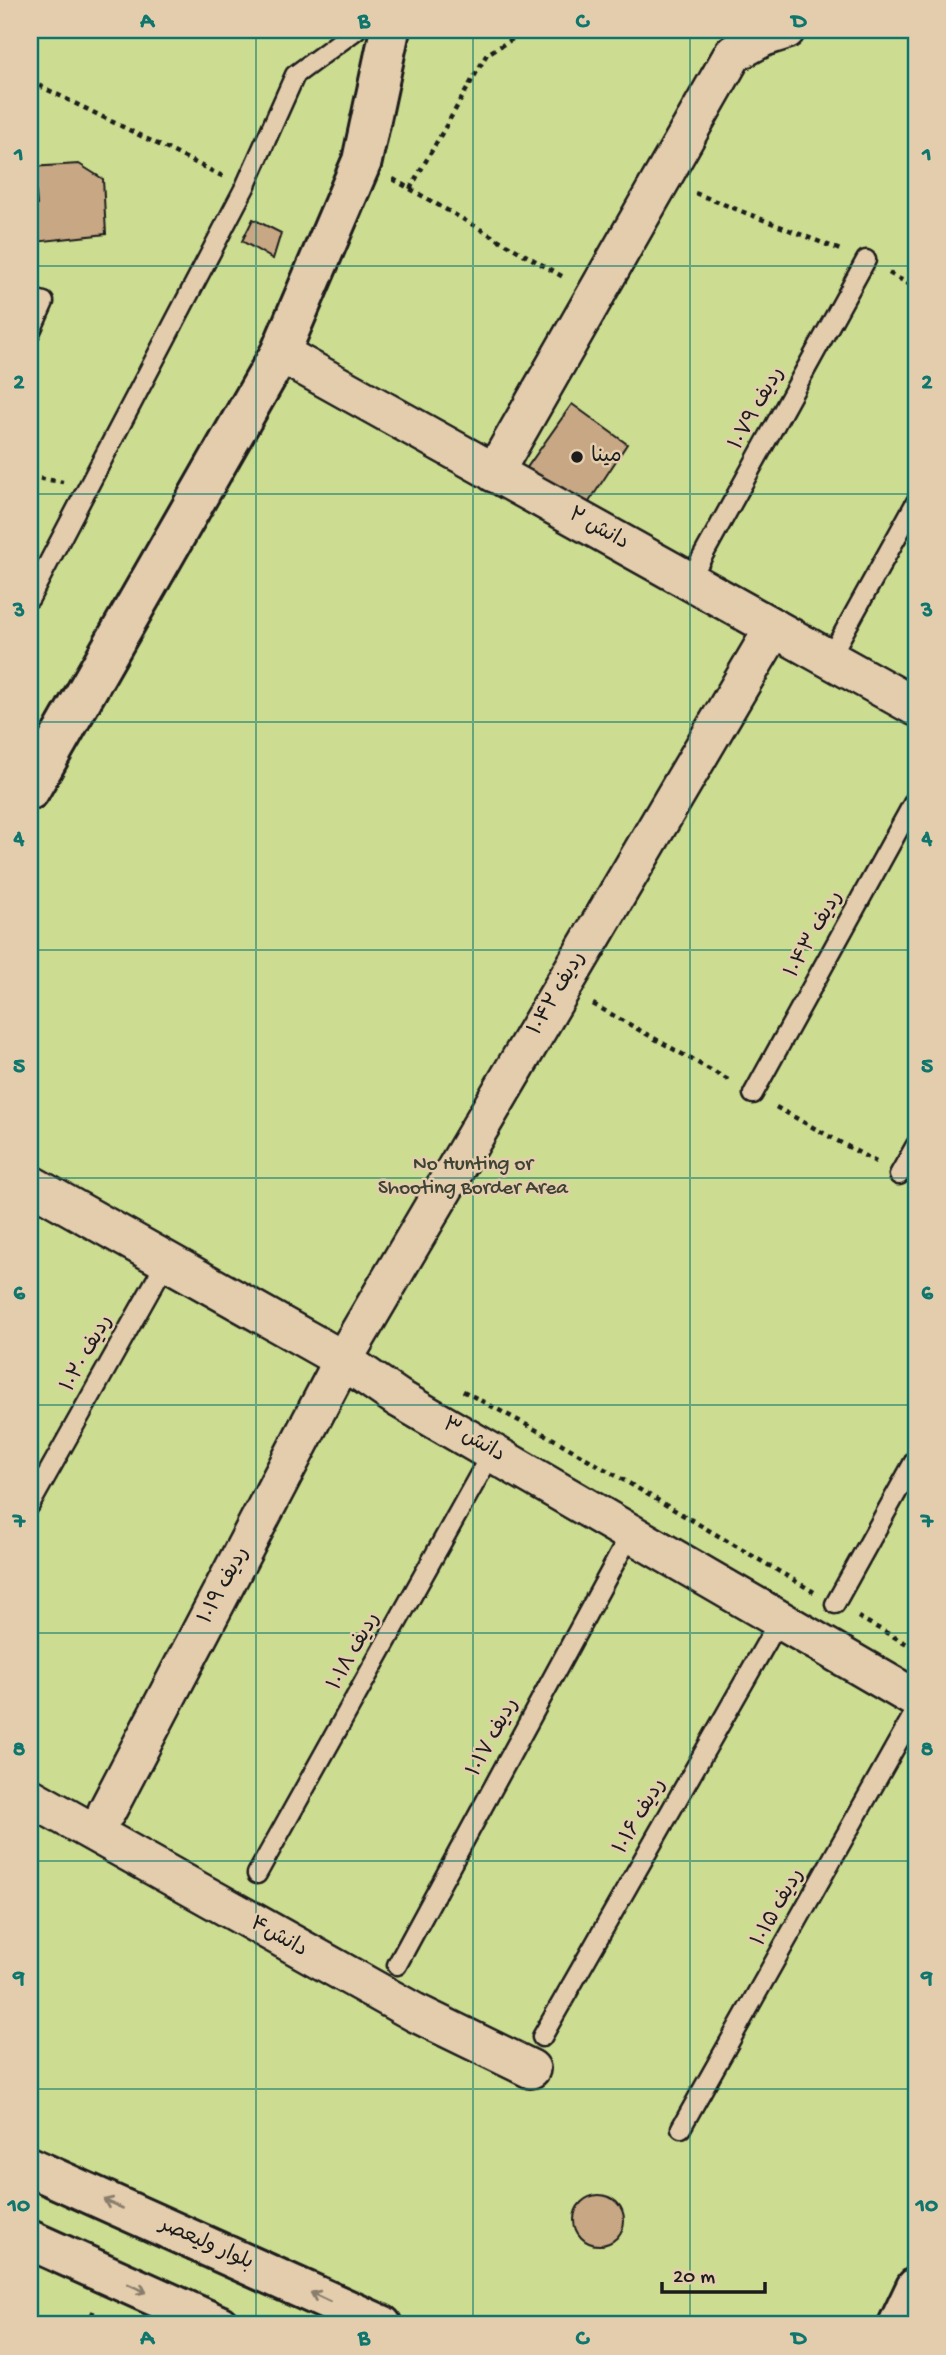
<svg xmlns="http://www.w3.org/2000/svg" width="946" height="2355" viewBox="0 0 946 2355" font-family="'Gochi Hand','Playpen Sans Arabic',sans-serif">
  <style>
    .green { fill: #ccdd91; stroke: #747c56; stroke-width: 2 }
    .building { fill: #c7a784; stroke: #1c1c1c; stroke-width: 2 }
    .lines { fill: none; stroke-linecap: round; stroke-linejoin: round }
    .service-casing { stroke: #1c1c1c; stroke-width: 23 }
    .minor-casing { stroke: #1c1c1c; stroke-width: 42 }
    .tertiary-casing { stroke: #1c1c1c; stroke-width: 44 }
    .path { stroke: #1c1c1c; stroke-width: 4.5; stroke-dasharray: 5 5; stroke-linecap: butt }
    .service { stroke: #e3cdad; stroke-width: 18 }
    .minor { stroke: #e3cdad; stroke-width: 37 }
    .tertiary { stroke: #e3cdad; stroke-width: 38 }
    .oneway { stroke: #897d6c }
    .grid { fill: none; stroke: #0f766e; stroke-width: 2; stroke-opacity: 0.55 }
    .poi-dot { fill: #1c1c1c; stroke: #e3cdad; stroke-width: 2.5 }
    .labels { text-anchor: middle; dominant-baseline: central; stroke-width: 5; stroke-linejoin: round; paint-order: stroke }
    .street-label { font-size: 21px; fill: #1c1c1c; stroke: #e3cdad }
    .poi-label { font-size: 21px; fill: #1c1c1c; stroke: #e3cdad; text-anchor: start }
    .park-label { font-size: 21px; fill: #3f4333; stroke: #e3cdad }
    .neatline { fill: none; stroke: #0f766e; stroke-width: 2.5 }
    .grid-label { font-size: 23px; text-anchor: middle; font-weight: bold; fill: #0f766e }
  </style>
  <rect width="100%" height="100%" fill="#e3cdad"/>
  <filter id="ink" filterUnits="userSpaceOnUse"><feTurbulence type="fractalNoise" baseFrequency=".0143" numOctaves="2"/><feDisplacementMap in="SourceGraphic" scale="14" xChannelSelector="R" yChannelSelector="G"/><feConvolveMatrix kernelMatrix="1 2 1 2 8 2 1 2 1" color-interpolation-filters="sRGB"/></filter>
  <g filter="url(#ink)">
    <rect class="green" x="30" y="30" width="886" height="2295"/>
    <g class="building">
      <polygon points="79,164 103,179 106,234 35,242 32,207 37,205 35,181 30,181 30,167"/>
      <polygon points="253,219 281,233 273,259 242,241"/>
      <polygon points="572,404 627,444 587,505 526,469"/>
      <circle cx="599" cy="2220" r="25"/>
    </g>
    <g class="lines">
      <g class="service-casing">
        <g id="service">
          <polyline points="30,298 44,302 30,333"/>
          <polyline points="689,581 866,260"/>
          <polyline points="30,598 245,187 295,75 356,30"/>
          <polyline points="829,659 916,502"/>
          <polyline points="753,1094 916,798"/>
          <polyline points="899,1175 916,1145"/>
          <polyline points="30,1505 166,1262"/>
          <polyline points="835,1604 916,1458"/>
          <polyline points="257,1874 492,1452"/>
          <polyline points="397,1965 631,1533"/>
          <polyline points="542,2037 780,1619"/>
          <polyline points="681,2128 916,1710"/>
        </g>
      </g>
      <g class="minor-casing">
        <g id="minor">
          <polyline points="280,353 916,707"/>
          <polyline points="494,473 733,54 764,37 786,30"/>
          <polyline points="30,1184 343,1360 398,1398 916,1699"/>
          <polyline points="30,1797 414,2012 531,2069"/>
          <polyline points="107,1811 343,1360 774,628"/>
        </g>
      </g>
      <g class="tertiary-casing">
        <g id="tertiary">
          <polyline points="30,790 280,353 362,161 390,30"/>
          <polyline points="30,2167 382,2325"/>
          <polyline points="30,2240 219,2325"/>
          <polyline points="898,2325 916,2287"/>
        </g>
      </g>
      <g class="path">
        <polyline points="30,81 224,177"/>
        <polyline points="393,179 565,278"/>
        <polyline points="410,189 487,54 528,30"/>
        <polyline points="695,193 843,251"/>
        <polyline points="889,273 916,288"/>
        <polyline points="30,477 63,482"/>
        <polyline points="593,1004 732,1082"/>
        <polyline points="776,1107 876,1162"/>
        <polyline points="463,1391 557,1441 814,1592"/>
        <polyline points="858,1617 916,1649"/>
        <polyline points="88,2325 95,2307"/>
      </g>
      <use href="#service" class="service"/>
      <use href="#minor" class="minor"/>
      <use href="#tertiary" class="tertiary"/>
    </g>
    <defs><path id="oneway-shaft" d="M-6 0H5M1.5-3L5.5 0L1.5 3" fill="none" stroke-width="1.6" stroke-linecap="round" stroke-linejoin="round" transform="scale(1.75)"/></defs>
    <g class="oneway">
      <use href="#oneway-shaft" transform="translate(113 2204) rotate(-156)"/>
      <use href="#oneway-shaft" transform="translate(137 2288) rotate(24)"/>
      <use href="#oneway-shaft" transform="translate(320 2297) rotate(-155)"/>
    </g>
  </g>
  <path class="grid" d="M 256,30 L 256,2325M 473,30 L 473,2325M 690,30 L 690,2325M 30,266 L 916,266M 30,494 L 916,494M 30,722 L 916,722M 30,950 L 916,950M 30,1178 L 916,1178M 30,1405 L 916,1405M 30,1633 L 916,1633M 30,1861 L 916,1861M 30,2089 L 916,2089"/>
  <circle class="poi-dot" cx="577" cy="457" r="7"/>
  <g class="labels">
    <g class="street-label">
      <text transform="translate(758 409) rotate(-61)">ردیف ۱۰۷۹</text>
      <text transform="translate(598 530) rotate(29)">دانش ۲</text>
      <text transform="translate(815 935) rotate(-61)">ردیف ۱۰۴۳</text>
      <text transform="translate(558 994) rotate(-60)">ردیف ۱۰۴۲</text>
      <text transform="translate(88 1354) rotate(-61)">ردیف ۱۰۲۰</text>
      <text transform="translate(473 1441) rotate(30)">دانش ۳</text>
      <text transform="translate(225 1586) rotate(-62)">ردیف ۱۰۱۹</text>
      <text transform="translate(355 1652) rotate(-61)">ردیف ۱۰۱۸</text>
      <text transform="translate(494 1738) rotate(-62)">ردیف ۱۰۱۷</text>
      <text transform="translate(641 1817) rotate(-60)">ردیف ۱۰۱۶</text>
      <text transform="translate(779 1908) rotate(-61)">ردیف ۱۰۱۵</text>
      <text transform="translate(278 1938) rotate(29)">دانش۴</text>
      <text transform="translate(206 2245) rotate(24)">بلوار ولیعصر</text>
    </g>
    <g class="poi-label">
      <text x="591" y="457">مینا</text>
    </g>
    <g class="park-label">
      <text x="473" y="1165">No Hunting or<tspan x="473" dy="24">Shooting Border Area</tspan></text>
    </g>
  </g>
  <rect width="946" height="2355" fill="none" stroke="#e3cdad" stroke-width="77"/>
  <path d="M662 2282v10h103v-10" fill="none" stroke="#1c1c1c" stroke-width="3.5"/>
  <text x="673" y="2282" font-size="21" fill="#1c1c1c" stroke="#e3cdad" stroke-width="5" paint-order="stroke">20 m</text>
  <rect x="38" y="38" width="870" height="2278" class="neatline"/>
  <g class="grid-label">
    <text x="147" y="27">A</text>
    <text x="364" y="27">B</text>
    <text x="582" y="27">C</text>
    <text x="799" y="27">D</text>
    <text x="19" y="160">1</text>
    <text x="927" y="160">1</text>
    <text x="19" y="388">2</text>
    <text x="927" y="388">2</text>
    <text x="19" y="616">3</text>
    <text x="927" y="616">3</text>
    <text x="19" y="844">4</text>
    <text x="927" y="844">4</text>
    <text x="19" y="1072">5</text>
    <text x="927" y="1072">5</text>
    <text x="19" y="1299">6</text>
    <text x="927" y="1299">6</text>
    <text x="19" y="1527">7</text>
    <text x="927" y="1527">7</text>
    <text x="19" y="1755">8</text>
    <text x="927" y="1755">8</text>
    <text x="19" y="1983">9</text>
    <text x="927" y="1983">9</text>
    <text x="19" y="2211">10</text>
    <text x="927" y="2211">10</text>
    <text x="147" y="2344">A</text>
    <text x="364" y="2344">B</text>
    <text x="582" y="2344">C</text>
    <text x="799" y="2344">D</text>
  </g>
</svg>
